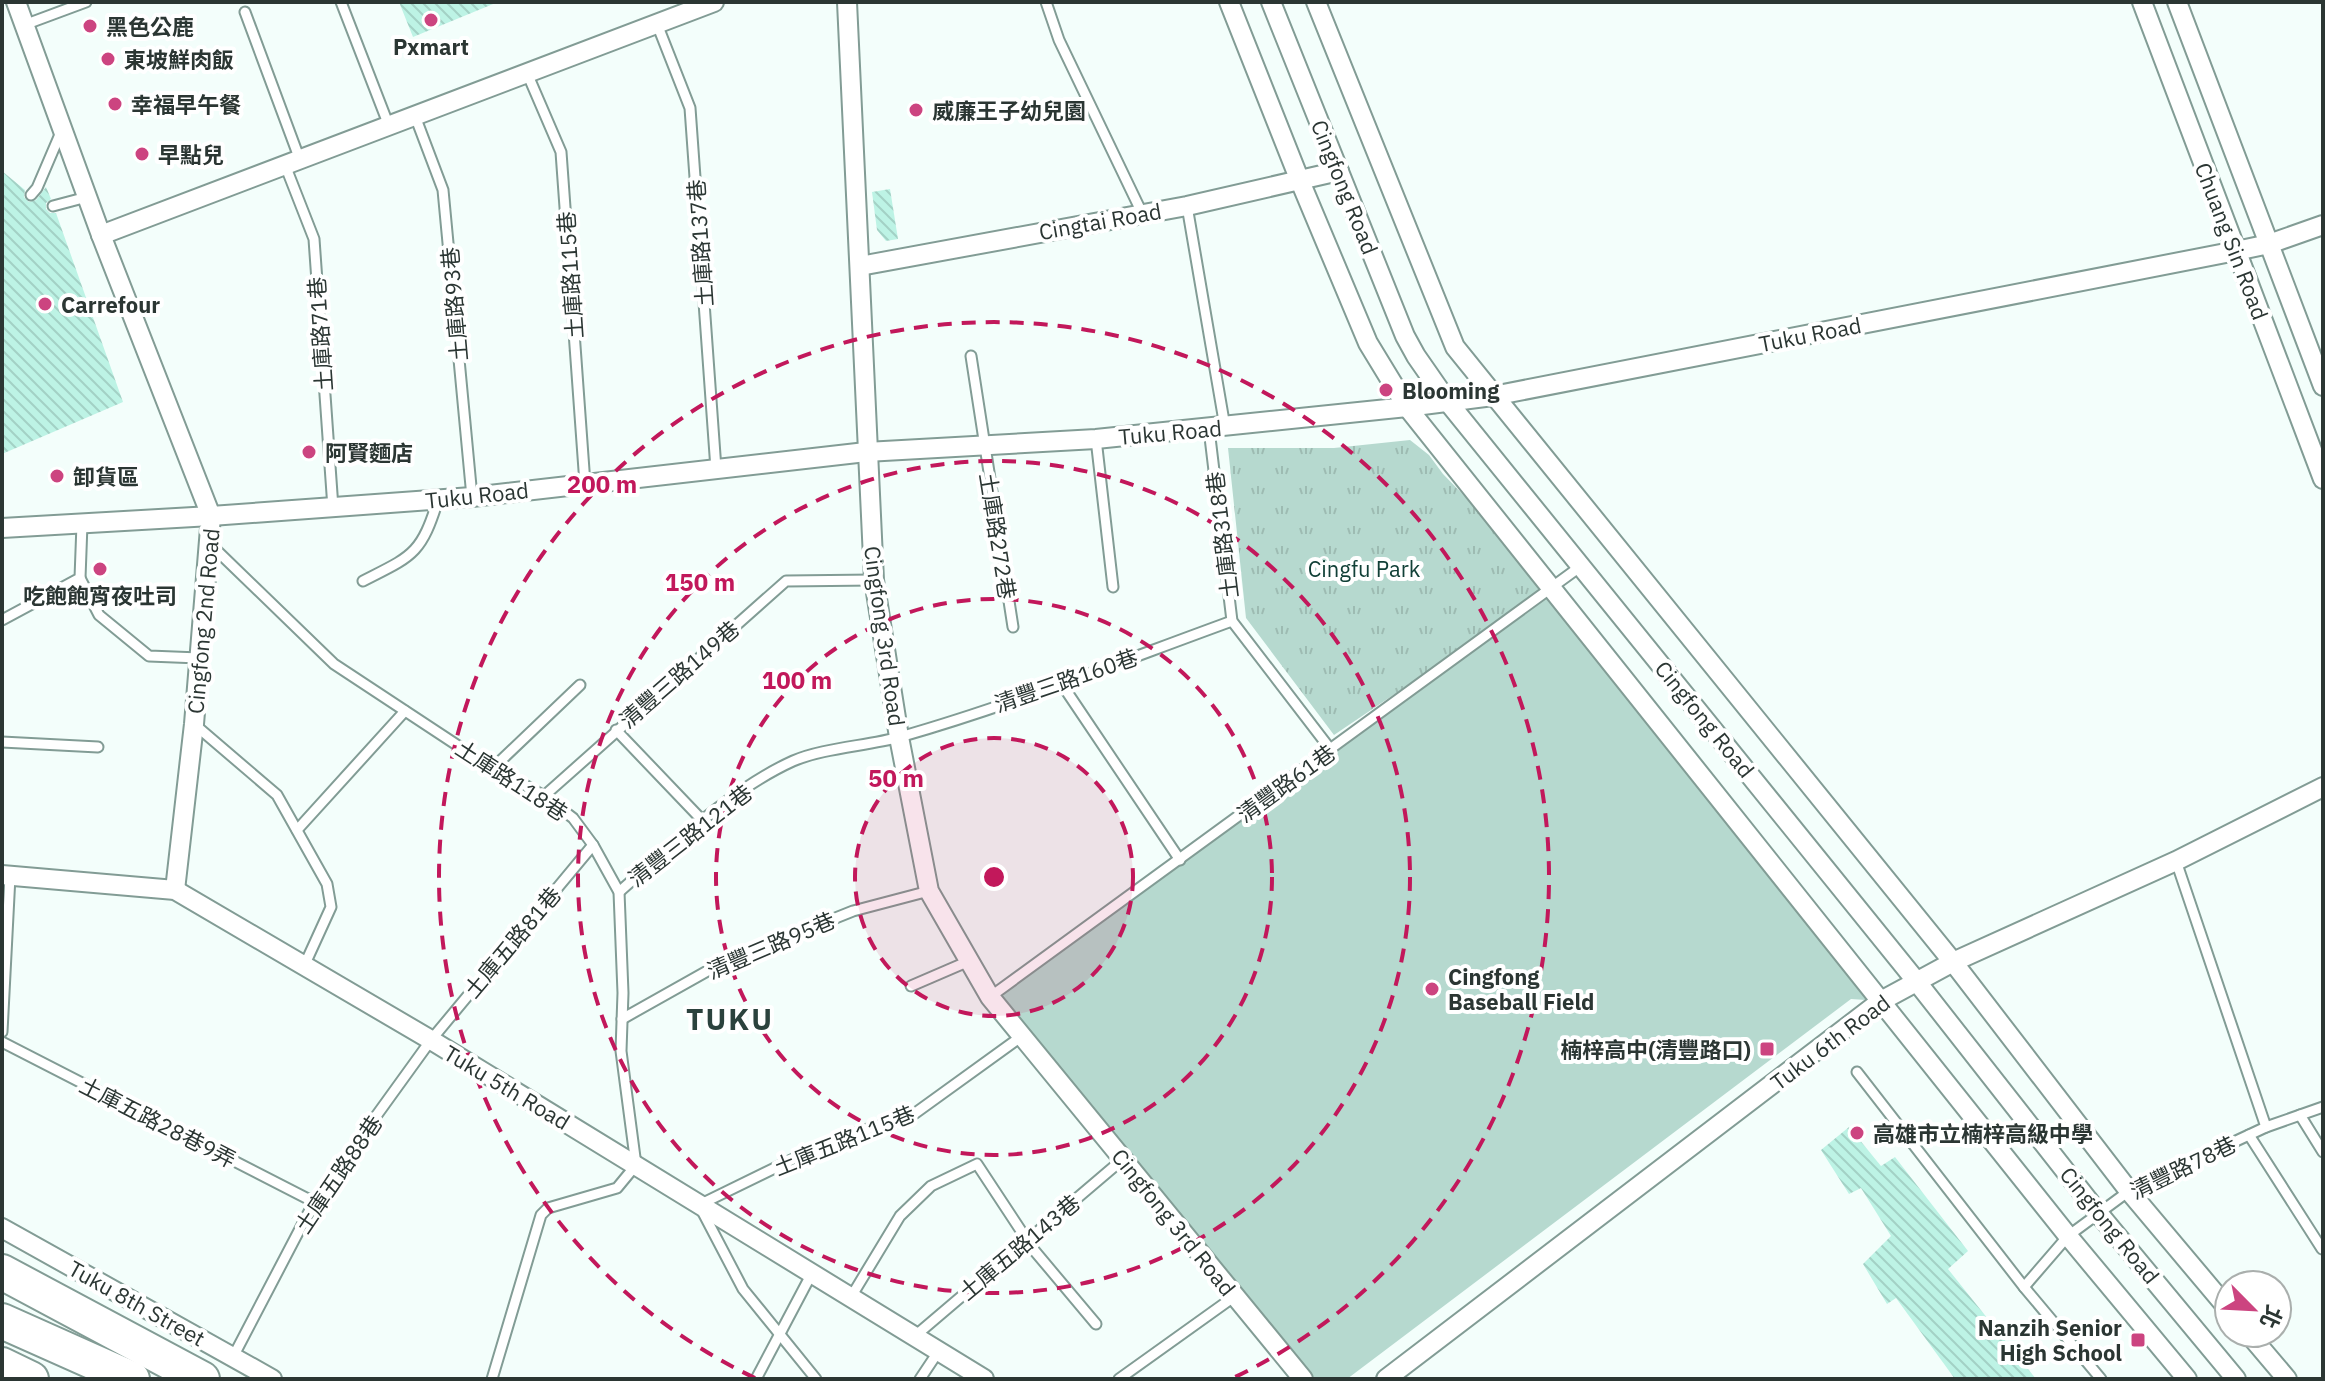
<svg xmlns="http://www.w3.org/2000/svg" width="2325" height="1381" viewBox="0 0 2325 1381" font-family="'IBM Plex Sans','Noto Sans TC',sans-serif">
  <style>
    .grass { fill: url(#grass-tufts) }
    .pitch { fill: #b6d9cf }
    .building { fill: url(#building-back-hatch) }
    .lines { fill: none; stroke-linecap: round; stroke-linejoin: round }
    .lane-casing { stroke: #829c95; stroke-width: 13 }
    .street-casing { stroke: #829c95; stroke-width: 22 }
    .highway-casing { stroke: #829c95; stroke-width: 38 }
    .lane { stroke: #fff; stroke-width: 9 }
    .street { stroke: #fff; stroke-width: 18 }
    .highway { stroke: #fff; stroke-width: 34 }
    .ring { fill: none; stroke: #c2185b; stroke-width: 4; stroke-dasharray: 14 10 }
    .poi-dot { fill: #cc4480; stroke: #fff; stroke-width: 3 }
    .labels { text-anchor: middle; dominant-baseline: central; stroke-width: 8; stroke-linejoin: round; paint-order: stroke }
    .poi-label { font-size: 22px; font-weight: bold; fill: #2b3633; stroke: #fff; text-anchor: start }
    .street-label { font-size: 22px; fill: #2b3633; stroke: #fff }
    .park-label { font-size: 22px; fill: #114037; stroke: #fff }
    .district-label { font-size: 30px; font-weight: bold; letter-spacing: 2px; fill: #2b423d; stroke: #fff }
    .centre { fill: #c2185b; stroke: #fff; stroke-width: 4 }
    .ring-label { font-size: 24px; text-anchor: middle; font-weight: bold; fill: #c2185b; stroke: #fff; stroke-width: 8; stroke-linejoin: round; paint-order: stroke }
  </style>
  <defs>
    <pattern id="grass-tufts" width="24" height="20" patternUnits="userSpaceOnUse" patternTransform="scale(2)"><rect width="24" height="20" fill="#b6d9cf"/><path d="M3 7l-1-3M5 7V3M7 7l1-3M15 17l-1-3M17 17v-4M19 17l1-3" fill="none" stroke="#9dbbb2"/></pattern>
    <pattern id="building-back-hatch" width="6" height="6" patternUnits="userSpaceOnUse" patternTransform="scale(2)"><rect width="6" height="6" fill="#bdf3e5"/><path d="M-1 5l2 2M0 0l6 6M5-1l2 2" fill="none" stroke="#a3d1c5"/></pattern>
  </defs>
  <rect width="100%" height="100%" fill="#f3fefb"/>
  <polygon class="grass" points="1410,440 1429,455 1443,474 1553,587 1334,735 1246,618 1228,448 1334,448"/>
  <polygon class="pitch" points="1553,587 1853,982 1881,1001 1851,999 1347,1379 1313,1379 990,997"/>
  <g class="building">
    <polygon points="399,2 498,2 413,37"/>
    <polygon points="2,171 25,190 24,197 29,202 36,200 46,187 51,199 46,203 46,209 50,213 56,213 123,402 2,454"/>
    <polygon points="890,189 898,239 886,241 877,230 872,192"/>
    <polygon points="1849,1127 1881,1166 1895,1157 1968,1251 1948,1269 2036,1379 1955,1379 1896,1298 1887,1304 1863,1264 1891,1236 1861,1188 1849,1194 1821,1150"/>
  </g>
  <g class="lines">
    <g class="lane-casing">
      <g id="lane">
        <polyline points="341,2 389,126"/>
        <polyline points="1046,2 1059,40 1142,213"/>
        <polyline points="245,12 300,160"/>
        <polyline points="657,24 690,108 716,469"/>
        <polyline points="24,25 86,2"/>
        <polyline points="527,73 561,152 585,484"/>
        <polyline points="415,116 443,190 472,497"/>
        <polyline points="285,165 314,239 333,508"/>
        <polyline points="31,195 37,188 61,132"/>
        <polyline points="53,206 87,197"/>
        <polyline points="1187,206 1225,427"/>
        <polyline points="971,356 1013,627"/>
        <polyline points="1209,429 1232,621 1331,750"/>
        <polyline points="1096,439 1113,587"/>
        <polyline points="209,543 334,664 472,755 544,796 573,818 593,845 619,892 623,993 621,1051 636,1165 617,1188 548,1208 541,1215 492,1379"/>
        <polyline points="80,578 99,615 149,656 199,658"/>
        <path d="M 363,581 C 412,556 421,555 438,500"/>
        <polyline points="2,620 80,578 82,524"/>
        <polyline points="1061,683 1180,860"/>
        <polyline points="194,724 277,795 327,884 331,907 305,964"/>
        <polyline points="616,730 702,820"/>
        <polyline points="2,742 98,747"/>
        <polyline points="494,767 580,685"/>
        <polyline points="544,796 786,581 874,580"/>
        <polyline points="297,830 405,711"/>
        <polyline points="2176,861 2266,1127"/>
        <path d="M 619,892 C 671,847 731,789 793,761 C 823,748 867,746 900,737 C 1012,705 1122,661 1232,621"/>
        <polyline points="911,986 969,961"/>
        <polyline points="990,997 1581,566"/>
        <polyline points="622,1019 718,965 853,911 929,891"/>
        <polyline points="2,1032 10,876"/>
        <polyline points="2,1042 314,1202"/>
        <polyline points="1857,1072 2024,1287 2101,1379"/>
        <polyline points="2300,1115 2323,1152"/>
        <polyline points="2249,1135 2322,1249"/>
        <polyline points="2024,1287 2068,1236 2129,1191 2266,1127 2323,1107"/>
        <polyline points="851,1297 900,1216 931,1186 977,1164 1033,1249 1096,1324"/>
        <polyline points="915,1336 1123,1159"/>
        <polyline points="233,1357 314,1202 431,1040 593,845"/>
        <polyline points="756,1379 812,1273"/>
        <polyline points="816,1379 743,1289 699,1205 828,1142 914,1114 1022,1036"/>
        <polyline points="920,1379 938,1352"/>
        <polyline points="1119,1379 1235,1296"/>
      </g>
    </g>
    <g class="street-casing">
      <g id="street">
        <polyline points="16,2 101,235 211,516 194,724 175,890"/>
        <polyline points="847,2 874,580 899,737 929,891 990,997 1303,1379"/>
        <polyline points="1229,2 1300,181 1368,343 1407,407 2068,1236 2187,1379"/>
        <polyline points="1271,2 1405,336 1416,356 1448,402 1917,982 2099,1214 2236,1379"/>
        <polyline points="1316,2 1455,347 1953,962 2129,1191 2229,1310"/>
        <polyline points="2142,2 2323,479"/>
        <polyline points="2177,2 2323,386"/>
        <polyline points="101,235 714,2"/>
        <polyline points="860,266 1187,206 1339,171"/>
        <polyline points="2,528 211,516 472,497 866,452 1096,439 1407,407 1493,396 2236,251 2269,244 2323,225"/>
        <polyline points="2,875 175,890 431,1040 984,1379"/>
        <polyline points="2,1228 272,1379"/>
        <polyline points="2248,1333 2287,1379"/>
        <polyline points="1386,1379 1881,1001 1953,962 2176,861 2323,787"/>
      </g>
    </g>
    <g class="highway-casing">
      <g id="highway">
        <polyline points="2,1272 202,1379"/>
        <polyline points="2,1321 132,1379"/>
        <polyline points="2,1365 31,1379"/>
      </g>
    </g>
    <use href="#lane" class="lane"/>
    <use href="#street" class="street"/>
    <use href="#highway" class="highway"/>
  </g>
  <circle cx="994" cy="877" r="139" fill="#c2185b" fill-opacity=".12"/>
  <g class="ring">
    <circle cx="994" cy="877" r="139"/>
    <circle cx="994" cy="877" r="278"/>
    <circle cx="994" cy="877" r="416"/>
    <path d="M755 1378A555 555 0 1 1 1233 1378"/>
  </g>
  <g class="poi-dot">
    <circle cx="431" cy="20" r="8"/>
    <circle cx="90" cy="26" r="8"/>
    <circle cx="108" cy="59" r="8"/>
    <circle cx="115" cy="104" r="8"/>
    <circle cx="916" cy="110" r="8"/>
    <circle cx="142" cy="154" r="8"/>
    <circle cx="45" cy="304" r="8"/>
    <circle cx="1386" cy="390" r="8"/>
    <circle cx="309" cy="452" r="8"/>
    <circle cx="57" cy="476" r="8"/>
    <circle cx="100" cy="569" r="8"/>
    <circle cx="1432" cy="989" r="8"/>
    <rect x="1759" y="1041" width="16" height="16" rx="4"/>
    <circle cx="1857" cy="1133" r="8"/>
    <rect x="2130" y="1332" width="16" height="16" rx="4"/>
  </g>
  <g class="labels">
    <g class="poi-label">
      <text x="106" y="26">黑色公鹿</text>
      <text x="431" y="46" text-anchor="middle">Pxmart</text>
      <text x="124" y="59">東坡鮮肉飯</text>
      <text x="131" y="104">幸福早午餐</text>
      <text x="932" y="110">威廉王子幼兒園</text>
      <text x="158" y="154">早點兒</text>
      <text x="61" y="304">Carrefour</text>
      <text x="1402" y="390">Blooming</text>
      <text x="325" y="452">阿賢麵店</text>
      <text x="73" y="476">卸貨區</text>
      <text x="100" y="595" text-anchor="middle">吃飽飽宵夜吐司</text>
      <text x="1448" y="976">Cingfong<tspan x="1448" dy="25">Baseball Field</tspan></text>
      <text x="1751" y="1049" text-anchor="end">楠梓高中(清豐路口)</text>
      <text x="1873" y="1133">高雄市立楠梓高級中學</text>
      <text x="2122" y="1327" text-anchor="end">Nanzih Senior<tspan x="2122" dy="25">High School</tspan></text>
    </g>
    <g class="street-label">
      <text transform="translate(1345 187) rotate(68)">Cingfong Road</text>
      <text transform="translate(1100 221) rotate(-10)">Cingtai Road</text>
      <text transform="translate(2232 241) rotate(69)">Chuang Sin Road</text>
      <text transform="translate(700 243) rotate(-94)">土庫路137巷</text>
      <text transform="translate(570 275) rotate(-94)">土庫路115巷</text>
      <text transform="translate(454 304) rotate(-95)">土庫路93巷</text>
      <text transform="translate(320 334) rotate(-94)">土庫路71巷</text>
      <text transform="translate(1810 334) rotate(-11)">Tuku Road</text>
      <text transform="translate(1170 432) rotate(-5)">Tuku Road</text>
      <text transform="translate(477 495) rotate(-6)">Tuku Road</text>
      <text transform="translate(1222 535) rotate(-97)">土庫路318巷</text>
      <text transform="translate(998 536) rotate(81)">土庫路272巷</text>
      <text transform="translate(203 621) rotate(-85)">Cingfong 2nd Road</text>
      <text transform="translate(885 636) rotate(82)">Cingfong 3rd Road</text>
      <text transform="translate(679 674) rotate(-41)">清豐三路149巷</text>
      <text transform="translate(1066 680) rotate(-19)">清豐三路160巷</text>
      <text transform="translate(1705 719) rotate(51)">Cingfong Road</text>
      <text transform="translate(512 780) rotate(33)">土庫路118巷</text>
      <text transform="translate(1286 783) rotate(-36)">清豐路61巷</text>
      <text transform="translate(690 835) rotate(-38)">清豐三路121巷</text>
      <text transform="translate(512 942) rotate(-50)">土庫五路81巷</text>
      <text transform="translate(771 945) rotate(-23)">清豐三路95巷</text>
      <text transform="translate(1830 1042) rotate(-37)">Tuku 6th Road</text>
      <text transform="translate(507 1087) rotate(31)">Tuku 5th Road</text>
      <text transform="translate(158 1122) rotate(27)">土庫五路28巷9弄</text>
      <text transform="translate(844 1140) rotate(-22)">土庫五路115巷</text>
      <text transform="translate(2183 1167) rotate(-26)">清豐路78巷</text>
      <text transform="translate(338 1174) rotate(-56)">土庫五路88巷</text>
      <text transform="translate(1174 1222) rotate(51)">Cingfong 3rd Road</text>
      <text transform="translate(2110 1225) rotate(51)">Cingfong Road</text>
      <text transform="translate(1019 1247) rotate(-40)">土庫五路143巷</text>
      <text transform="translate(137 1303) rotate(29)">Tuku 8th Street</text>
    </g>
    <g class="park-label">
      <text x="1364" y="568">Cingfu Park</text>
    </g>
    <g class="district-label">
      <text x="730" y="1018">TUKU</text>
    </g>
  </g>
  <circle cx="994" cy="877" r="12" class="centre"/>
  <g class="ring-label">
    <text x="602" y="493">200 m</text>
    <text x="700" y="591">150 m</text>
    <text x="797" y="689">100 m</text>
    <text x="896" y="787">50 m</text>
  </g>
  <rect width="2325" height="1381" fill="none" stroke="#2b3633" stroke-width="8"/>
  <g transform="translate(2253 1309) rotate(114)"><circle r="38" fill="#ffffff" stroke="#aaafad" stroke-width="2"/>
  <path d="M0-6L14 30L0 20L-14 30Z" fill="#cc4480"/>
  <text y="-12" font-size="22" font-weight="bold" text-anchor="middle" fill="#2b3633">北</text>
  </g>
</svg>
